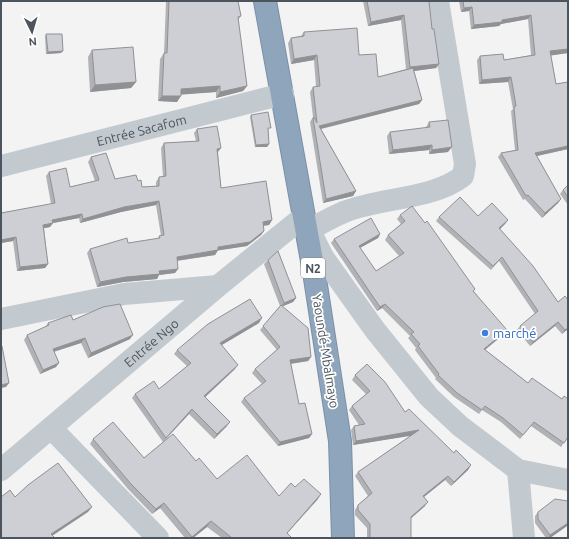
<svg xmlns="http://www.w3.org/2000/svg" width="569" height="539" viewBox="0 0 569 539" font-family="Ubuntu,sans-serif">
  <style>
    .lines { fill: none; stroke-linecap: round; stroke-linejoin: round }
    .highway-casing { stroke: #7a90a7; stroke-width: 24 }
    .minor { stroke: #c2c9cf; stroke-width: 22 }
    .highway { stroke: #8fa5bb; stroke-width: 22 }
    .wall { fill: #b0b2b6 }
    .shaded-wall { fill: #909194 }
    .building { fill: #cdcfd4; stroke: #909194 }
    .shop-dot { fill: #3f7fe0; stroke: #fff; stroke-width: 1.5 }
    .labels { text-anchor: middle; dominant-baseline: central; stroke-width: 3.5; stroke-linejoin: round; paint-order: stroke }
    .shield { fill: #fff; stroke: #82888e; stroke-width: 1 }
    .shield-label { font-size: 12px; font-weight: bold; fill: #4c555e }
    .street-label { font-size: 13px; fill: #4c555e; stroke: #fff }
    .shop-label { font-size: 13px; fill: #366cbe; stroke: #fff; text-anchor: start }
  </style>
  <rect width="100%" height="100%" fill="#f4f3f3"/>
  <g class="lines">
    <g class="highway-casing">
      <polyline id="highway" points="265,1 314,272 340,441 343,538"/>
    </g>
    <g class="minor">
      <path id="s1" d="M 1,166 L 283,94"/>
      <path d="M 309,230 C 320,224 332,217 344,212 C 381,197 432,200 463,176 L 465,164 L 438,1"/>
      <polyline points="1,319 124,294 218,286"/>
      <polyline points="51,428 158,538"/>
      <path id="s2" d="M 1,470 L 218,286 L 303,217 L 323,257 L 375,330 L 429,397 L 460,426 L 518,470 L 568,480"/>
      <polyline points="518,470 524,538"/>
    </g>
    <use href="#highway" class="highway"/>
  </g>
  <g class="wall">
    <polygon points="166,1 238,1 241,16 238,20 247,86 243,91 216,98 216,92 181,94 177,102 158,101 160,59 164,53 166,2"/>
    <polygon points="363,1 429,1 432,29 439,64 436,68 414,71 422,100 419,104 321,129 356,191 353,196 323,203 310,122 313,117 310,92 313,87 316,87 314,60 291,64 288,43 291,38 301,36 304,32 359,55 378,77 406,69 401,20 368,26"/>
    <polygon points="459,1 568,1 568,53 551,55 556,84 568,82 568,149 537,156 561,199 558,203 542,218 525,199 523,200 498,157 501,153 515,150 511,111 513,109 508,82 479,84 477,60 480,56 504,60 531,55 528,19 501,24 499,26 471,29 469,11 461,12"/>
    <polygon points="46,34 61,53 46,54 45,37"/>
    <polygon points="92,50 136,82 131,88 90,92 88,57"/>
    <polygon points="251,115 269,130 268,130 269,144 267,147 255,147 250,117"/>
    <polygon points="429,122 448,152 429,154 429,150 389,154 387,136 390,132 426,128 426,127"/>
    <polygon points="197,129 218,152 221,188 272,220 269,225 263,226 264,231 261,235 247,246 218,250 215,255 177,261 178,269 175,273 159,275 157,279 123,282 97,287 87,253 90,249 158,239 159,236 161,236 156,205 121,212 80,223 79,218 53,223 50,227 44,228 48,264 45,268 17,271 13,241 1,243 1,213 51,204 46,176 49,172 70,187 95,181 88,162 91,157 115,179 138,181 142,187 156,186 156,182 159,177 163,177 161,148 164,143 196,141 194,133"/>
    <polygon points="568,185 568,205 560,194 563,190"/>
    <polygon points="400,215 474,291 504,334 485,350 528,383 562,399 567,398 568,396 568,437 561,447 531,426 520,439 501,422 482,410 479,414 454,397 435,379 436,378 415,350 416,348 408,338 410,336 382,308 377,311 331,243 334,239 380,234 378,238 360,248 376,271 399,256 385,240 388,235 401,224 397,219"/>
    <polygon points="478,216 508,220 505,224 500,229 558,302 568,300 568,329 562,334 555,326 530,346 517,330 520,326 535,314 499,261 491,270 436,221 439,217"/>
    <polygon points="268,260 296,298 293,302 282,306 311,357 308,361 291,364 299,404 312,434 309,438 278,446 241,402 244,398 262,384 252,373 255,369 277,350 260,330 280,306 264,264"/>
    <polygon points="73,320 130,339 88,358 81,343 54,352 56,367 40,374 24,340 27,335 45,327 48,323"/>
    <polygon points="259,323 221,345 235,369 205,397 227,426 214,439 189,414 164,441 196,461 217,479 279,496 295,487 318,499 287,533 292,538 222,538 207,527 193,538 185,538 160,508 152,514 128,489 90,444 93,439 144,458 163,442 132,398 135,394 159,389 187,366 174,354 177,350"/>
    <polygon points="355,375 405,412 454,453 471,465 468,470 451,486 445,480 424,497 425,506 411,518 411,538 367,538 367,528 355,515 355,510 358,505 368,496 355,476 358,472 412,435 353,445 351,430 354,426 359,425 349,410 352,406 366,394 352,380"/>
    <polygon points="568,501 568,528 567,526 550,538 546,538 535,523 535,516 538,512"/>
  </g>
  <g class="shaded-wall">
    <polygon points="472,7 469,11 461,12 464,8"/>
    <polygon points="404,15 401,20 368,26 371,22"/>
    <polygon points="531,15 528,19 501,24 499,26 471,29 474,25"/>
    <polygon points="568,49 568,53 548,56 550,51"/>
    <polygon points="63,51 61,53 46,54 48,52"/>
    <polygon points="317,55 314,60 291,64 294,59"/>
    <polygon points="439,64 436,68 407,72 410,67"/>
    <polygon points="511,77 508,82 479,84 482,80"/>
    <polygon points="136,82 131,88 90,92 95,85"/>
    <polygon points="220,86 216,92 177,95 181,89"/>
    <polygon points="247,86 243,91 216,98 220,92"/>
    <polygon points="162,96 181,96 177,102 158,101"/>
    <polygon points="422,100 419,104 316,130 319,126"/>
    <polygon points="269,144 267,147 255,147 256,145"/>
    <polygon points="432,145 429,150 389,154 393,150"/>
    <polygon points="568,146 568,149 532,157 535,153"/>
    <polygon points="452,147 448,152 429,154 432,150"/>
    <polygon points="221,148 218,152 214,153 217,149"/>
    <polygon points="356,191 353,196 323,203 326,199"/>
    <polygon points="561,199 558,203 542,218 545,213"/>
    <polygon points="159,201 156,205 121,212 80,223 83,219 124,207"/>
    <polygon points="82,214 79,218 53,223 50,227 40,229 43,225 52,220"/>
    <polygon points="272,220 269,225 260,226 263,222"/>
    <polygon points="508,220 505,224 497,232 499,228"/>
    <polygon points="264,231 261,235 247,246 215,251 218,247"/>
    <polygon points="380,234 378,238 356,250 359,246"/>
    <polygon points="16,237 13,241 1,243 1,240"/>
    <polygon points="218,250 215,255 174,261 177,257"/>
    <polygon points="48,264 45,268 17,271 20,267"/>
    <polygon points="178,269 175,273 159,275 157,279 123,282 97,287 100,282 159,271"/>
    <polygon points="296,298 293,302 281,307 284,303"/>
    <polygon points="385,304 382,308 377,311 380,307"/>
    <polygon points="262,318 259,323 217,348 220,343"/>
    <polygon points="558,322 555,326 530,346 533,342"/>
    <polygon points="568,328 568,329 562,334 565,330"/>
    <polygon points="507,330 504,334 481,353 484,349"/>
    <polygon points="133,335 130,339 88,358 91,353"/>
    <polygon points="85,338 81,343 49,353 53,349"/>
    <polygon points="311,357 308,361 288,364 290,360"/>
    <polygon points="59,363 56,367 40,374 43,370"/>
    <polygon points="238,365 235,369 201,401 204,396"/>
    <polygon points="9,383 6,387 1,388 1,385"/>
    <polygon points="192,409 189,414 163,442 166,438"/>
    <polygon points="230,422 227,426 214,439 217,434"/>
    <polygon points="419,430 416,435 353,445 356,441"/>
    <polygon points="312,434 309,438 278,446 280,442"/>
    <polygon points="471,465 468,470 451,486 454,482"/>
    <polygon points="448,476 445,480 420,500 423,496"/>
    <polygon points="321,494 318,499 283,538 287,533"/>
    <polygon points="428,502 425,506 408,521 411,517"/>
    <polygon points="164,503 160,508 152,514 156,509"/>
    <polygon points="92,507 88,512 49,538 51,534"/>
    <polygon points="211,521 207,527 193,538 191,538"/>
    <polygon points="568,523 568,524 567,526 550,538 548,538 550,535"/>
  </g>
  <g class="building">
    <polygon points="169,1 238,1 241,16 238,17 247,86 220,92 220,86 181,89 181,96 162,96 164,53 167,53"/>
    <polygon points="367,1 429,1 432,29 434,29 439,64 410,67 404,15 371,22"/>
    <polygon points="463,1 568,1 568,49 550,51 556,84 568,82 568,146 535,153 561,199 545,213 528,195 526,196 501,153 518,150 514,107 516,106 511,77 482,80 480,56 503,54 504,60 535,55 531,15 502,20 502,22 474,25 472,7 464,8"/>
    <polygon points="357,28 359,55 376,54 378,77 413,68 422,100 319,126 356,191 326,199 313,118 314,117 317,123 313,87 320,86 317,55 294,59 291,38 304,36 304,32"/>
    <polygon points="46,34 62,34 63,51 48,52"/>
    <polygon points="133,47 136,82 95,85 92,50"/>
    <polygon points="268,112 271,128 268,128 269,144 256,145 251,115"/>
    <polygon points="448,120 452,147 432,150 432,145 393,150 390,132 430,127 429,122"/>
    <polygon points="217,126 221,148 217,149 221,188 266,181 272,220 263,222 264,231 250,242 218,247 218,250 177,257 178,269 159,271 160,274 126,277 100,282 90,249 127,238 128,243 160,238 159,236 164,235 159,201 124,207 83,219 82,214 52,220 53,223 43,225 48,264 20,267 16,237 1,240 1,213 55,203 49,172 66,168 70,187 99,180 91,157 106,153 115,179 136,175 138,181 141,180 142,187 159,186 159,177 166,176 164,143 199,141 197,129"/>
    <polygon points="568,185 568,197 563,190"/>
    <polygon points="460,197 478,216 492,203 508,220 499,228 533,266 558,302 565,296 568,300 568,328 565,330 558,322 533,342 520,326 538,311 502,257 493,266 439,217"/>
    <polygon points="412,206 425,223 427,221 475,289 473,291 507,330 484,349 528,383 532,378 562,399 564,396 568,399 568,437 564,443 534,422 523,435 503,418 485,406 482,410 457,393 438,375 439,374 418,346 420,344 411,334 414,332 385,304 380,307 334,239 371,218 380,234 359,246 376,271 404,253 388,235 405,221 400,215"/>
    <polygon points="278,251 296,298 284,303 268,260"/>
    <polygon points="250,299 262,318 220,343 238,365 204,396 230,422 217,434 192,409 166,438 135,394 154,381 159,389 191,363 177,350 208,324"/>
    <polygon points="120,304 133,335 91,353 85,338 53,349 59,363 43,370 27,335 49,325 48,323 71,315 73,320 103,307"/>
    <polygon points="281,305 308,328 311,357 290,360 299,404 305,403 312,434 280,442 244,398 266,381 255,369 280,347 263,326"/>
    <polygon points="1,346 2,346 9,383 1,385"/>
    <polygon points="367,364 385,382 405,412 409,409 454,453 456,450 471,465 454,482 448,476 423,496 428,502 411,517 411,538 370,538 370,524 358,510 358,505 372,493 358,472 419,430 356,441 354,426 365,424 352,406 370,391 355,375"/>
    <polygon points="113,422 144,458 173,434 196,461 199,458 217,479 247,455 279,496 291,483 295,487 304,479 321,494 287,533 292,538 232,538 211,521 192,537 164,503 156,509 131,484 93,439"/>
    <polygon points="58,463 92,507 51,534 55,538 1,538 1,497 10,490 15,497 28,485"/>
    <polygon points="555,499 568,501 568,523 550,535 538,519 538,512"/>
  </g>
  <circle class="shop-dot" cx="485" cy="333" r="4"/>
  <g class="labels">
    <rect class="shield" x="301" y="258" width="24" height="20" rx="3"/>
    <g class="shield-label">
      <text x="313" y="268">N2</text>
    </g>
    <g class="street-label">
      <text stroke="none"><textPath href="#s1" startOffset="145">Entrée Sacafom</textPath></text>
      <text stroke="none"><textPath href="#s2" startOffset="197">Entrée Ngo</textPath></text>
      <text transform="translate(326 351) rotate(81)">Yaoundé-Mbalmayo</text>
    </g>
    <g class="shop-label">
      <text x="493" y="333">marché</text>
    </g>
  </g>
  <rect width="569" height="539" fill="none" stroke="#4c555e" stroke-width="4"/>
  <g transform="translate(32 32) rotate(175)" stroke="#ffffff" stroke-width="3" paint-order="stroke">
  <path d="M0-3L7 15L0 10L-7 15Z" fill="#4c555e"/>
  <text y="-6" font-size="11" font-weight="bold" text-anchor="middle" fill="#4c555e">N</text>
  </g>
</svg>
